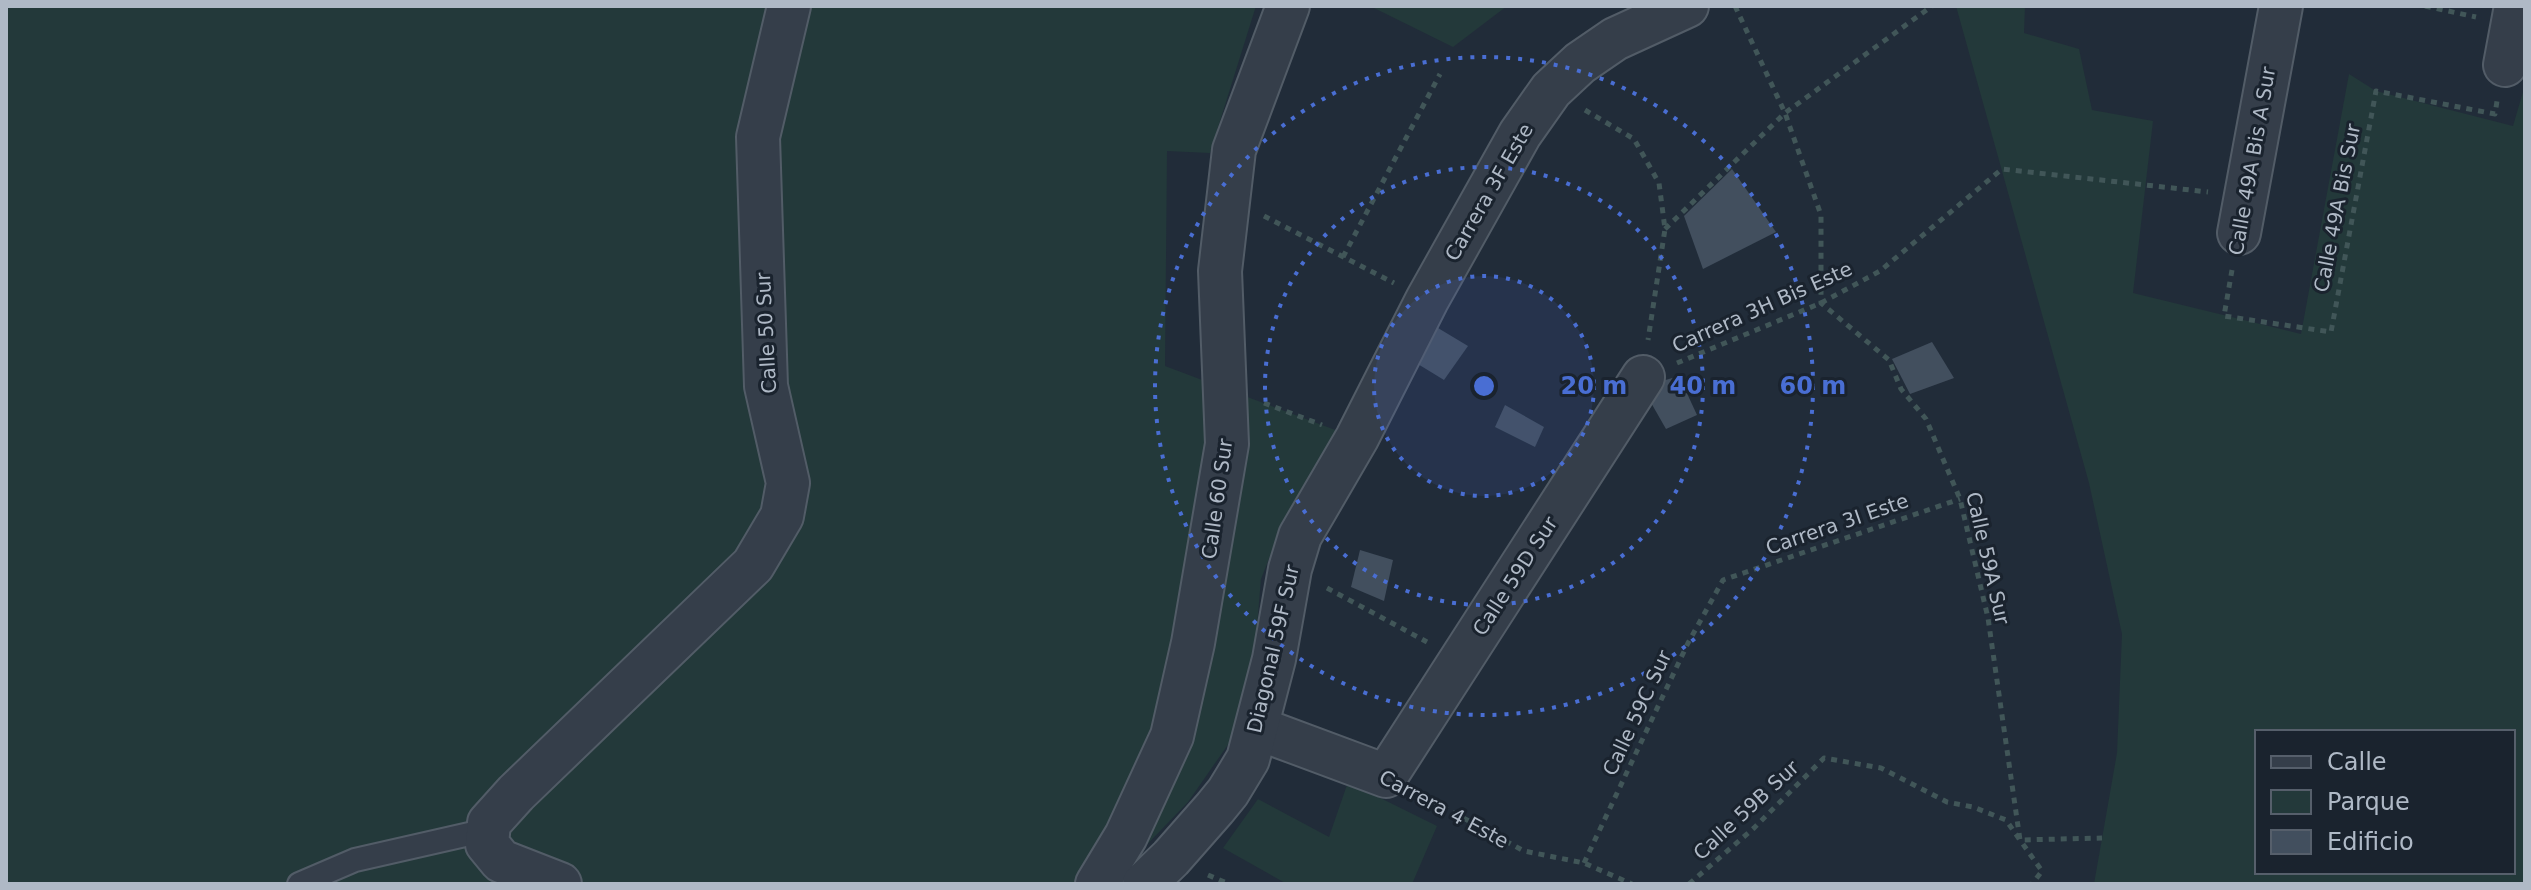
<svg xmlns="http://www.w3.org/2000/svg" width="2531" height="890" viewBox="0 0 2531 890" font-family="'DejaVu Sans',sans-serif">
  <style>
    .green { fill: #23393a; fill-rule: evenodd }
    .building { fill: #424f5e }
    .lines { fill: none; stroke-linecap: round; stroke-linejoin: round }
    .service-casing { stroke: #525c67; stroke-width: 26 }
    .minor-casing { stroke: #525c67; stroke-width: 46 }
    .path { stroke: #415658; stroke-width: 5; stroke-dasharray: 6 6; stroke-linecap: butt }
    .service { stroke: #353e4a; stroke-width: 22 }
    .minor { stroke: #353e4a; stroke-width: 42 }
    .ring { fill: none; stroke: #496ed3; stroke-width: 4; stroke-dasharray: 4 8 }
    .labels { text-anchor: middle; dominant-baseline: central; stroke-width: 6; stroke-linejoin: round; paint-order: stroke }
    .street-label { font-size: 20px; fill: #afb9c6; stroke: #1a232e }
    .centre { fill: #496ed3; stroke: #1a232e; stroke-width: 4 }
    .ring-label { font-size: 24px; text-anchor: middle; font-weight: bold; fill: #496ed3; stroke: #1a232e; stroke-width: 6; stroke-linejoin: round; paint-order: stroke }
  </style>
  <rect width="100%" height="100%" fill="#212c39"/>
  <g class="green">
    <polygon points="6,6 1256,6 1210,153 1167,151 1165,366 1338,431 1286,516 1261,579 1253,673 1234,736 1188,802 1109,884 6,884"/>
    <polygon points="1370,6 1507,6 1453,47"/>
    <path d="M 1956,6 L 2025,6 L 2024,33 L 2079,49 L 2092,110 L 2153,121 L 2133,293 L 2301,334 L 2349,74 L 2376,91 L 2513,126 L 2525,85 L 2525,884 L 2094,884 L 2117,753 L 2122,634 L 2089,483 ZM 2257,732 L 2513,732 L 2513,872 L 2257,872 Z"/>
    <polygon points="1348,782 1437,826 1412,884 1287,884 1223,848 1258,799 1329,837"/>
  </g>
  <g class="building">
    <polygon points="1732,169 1776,232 1703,269 1684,216"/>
    <polygon points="1423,319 1468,346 1444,380 1408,358"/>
    <polygon points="1932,342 1954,378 1910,394 1892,359"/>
    <polygon points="1679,376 1697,415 1666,429 1642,387"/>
    <polygon points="1505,405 1544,427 1535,447 1495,427"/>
    <polygon points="1360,550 1393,560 1384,601 1351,587"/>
  </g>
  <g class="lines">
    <g class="service-casing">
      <polyline id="service" points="299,884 355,860 487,830"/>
    </g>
    <g class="minor-casing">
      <g id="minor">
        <polyline points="2505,65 2516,6"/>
        <polyline points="2239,233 2281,6"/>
        <polyline points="1257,728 1386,776 1643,377"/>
        <polyline points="560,884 501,861 487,844 489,823 516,793 753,565 782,516 788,483 766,386 758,137 789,6"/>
        <polyline points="1097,884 1126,836 1172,736 1193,643 1227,444 1220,271 1234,150 1288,6"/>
        <polyline points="1144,884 1171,858 1215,808 1228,792 1248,759 1274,659 1290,569 1300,536 1357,438 1427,300 1520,134 1551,90 1580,63 1615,39 1687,6"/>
      </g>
    </g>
    <g class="path">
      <polyline points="1735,6 1785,113 1821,215 1821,303 1889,360 1901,389 1926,419 1960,499 1988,618 2020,840 2042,871 2032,884"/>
      <polyline points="2425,6 2476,17"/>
      <polyline points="1585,110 1634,139 1659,183 1665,229 1648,340"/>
      <polyline points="1264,216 1394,283"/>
      <polyline points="1665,229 1785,113 1932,6"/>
      <polyline points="1343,257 1440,74"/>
      <polyline points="2232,270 2224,316 2331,332 2376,91 2495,114 2497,101"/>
      <polyline points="1677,363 1821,303 1880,271 2002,169 2208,192"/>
      <polyline points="1264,403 1322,425"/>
      <polyline points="1327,588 1427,642"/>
      <polyline points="1421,795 1524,851 1584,863 1632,884"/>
      <polyline points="1584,863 1688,643 1723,580 1960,499"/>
      <polyline points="1208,875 1229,884"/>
      <polyline points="1689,884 1754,828 1824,758 1881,768 1947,802 1973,807 2006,820 2020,840 2102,838"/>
    </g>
    <use href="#service" class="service"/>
    <use href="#minor" class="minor"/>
  </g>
  <circle cx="1484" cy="386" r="110" fill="#496ed3" fill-opacity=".12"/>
  <g class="ring">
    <circle cx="1484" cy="386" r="110"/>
    <circle cx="1484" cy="386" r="219"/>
    <circle cx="1484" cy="386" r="329"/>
  </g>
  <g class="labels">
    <g class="street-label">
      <text transform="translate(2252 161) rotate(-80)">Calle 49A Bis A Sur</text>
      <text transform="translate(1489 192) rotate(-60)">Carrera 3F Este</text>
      <text transform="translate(2337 208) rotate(-79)">Calle 49A Bis Sur</text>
      <text transform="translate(1762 307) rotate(-24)">Carrera 3H Bis Este</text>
      <text transform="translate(766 333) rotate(-93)">Calle 50 Sur</text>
      <text transform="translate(1217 499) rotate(-82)">Calle 60 Sur</text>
      <text transform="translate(1837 524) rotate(-19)">Carrera 3I Este</text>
      <text transform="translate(1988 558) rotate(77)">Calle 59A Sur</text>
      <text transform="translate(1515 576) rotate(-57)">Calle 59D Sur</text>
      <text transform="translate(1273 649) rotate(-77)">Diagonal 59F Sur</text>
      <text transform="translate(1637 713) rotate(-65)">Calle 59C Sur</text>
      <text transform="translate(1444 809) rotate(28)">Carrera 4 Este</text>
      <text transform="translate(1746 810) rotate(-43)">Calle 59B Sur</text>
    </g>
  </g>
  <circle cx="1484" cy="386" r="12" class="centre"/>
  <g class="ring-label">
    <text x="1594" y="394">20 m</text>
    <text x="1703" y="394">40 m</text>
    <text x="1813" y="394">60 m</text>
  </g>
  <rect width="2531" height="890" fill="none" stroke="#afb9c6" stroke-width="16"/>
  <rect x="2255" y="730" width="260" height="144" fill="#1a232e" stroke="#565f6b" stroke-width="2"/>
  <rect x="2271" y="756" width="40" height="12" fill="#353e4a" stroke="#565f6b" stroke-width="2"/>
  <text x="2327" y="770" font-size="24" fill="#afb9c6">Calle</text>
  <rect x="2271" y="790" width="40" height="24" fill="#23393a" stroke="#565f6b" stroke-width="2"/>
  <text x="2327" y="810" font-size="24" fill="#afb9c6">Parque</text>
  <rect x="2271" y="830" width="40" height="24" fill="#424f5e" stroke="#565f6b" stroke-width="2"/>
  <text x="2327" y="850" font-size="24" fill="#afb9c6">Edificio</text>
</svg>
